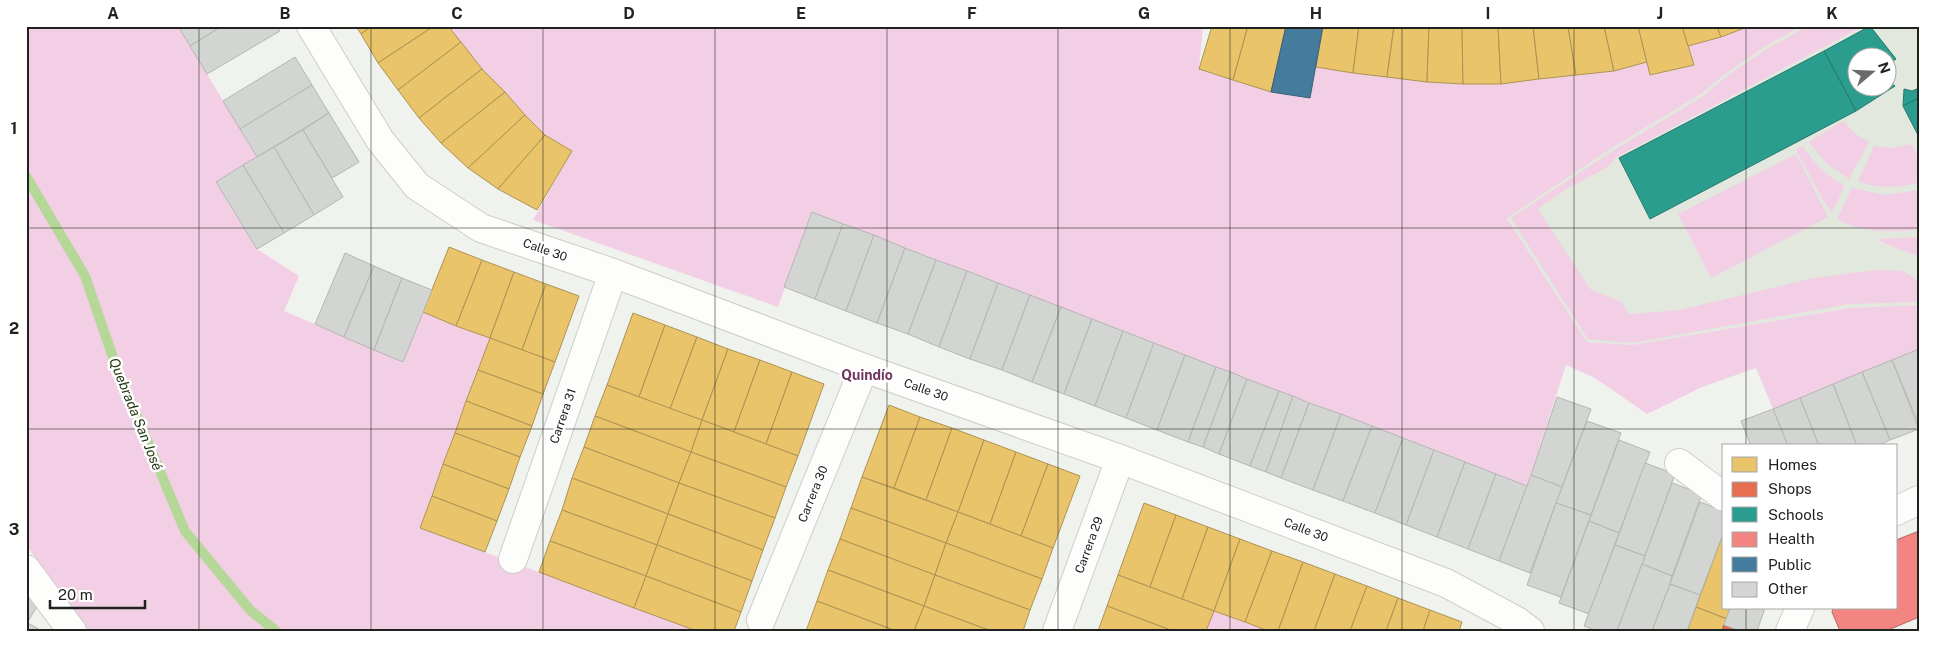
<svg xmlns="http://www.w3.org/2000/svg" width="1945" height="657" viewBox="0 0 1945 657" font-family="'Public Sans',sans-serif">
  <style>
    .built { fill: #e2e8dd; fill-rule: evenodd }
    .green { fill: #f3cfe5 }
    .homes { fill: #e9c46a; stroke: #ad9354 }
    .shops { fill: #e76f51; stroke: #ab5842 }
    .schools { fill: #2a9d8f; stroke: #27786d; fill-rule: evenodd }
    .health { fill: #f28482; stroke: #b36764 }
    .public { fill: #457b9d; stroke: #3a6077 }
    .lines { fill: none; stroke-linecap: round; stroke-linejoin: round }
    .stream { stroke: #b5d898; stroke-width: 10 }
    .building { fill: #d2d5d1; stroke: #b4b6b2 }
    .street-casing { stroke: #cccfcb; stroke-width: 30 }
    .street { stroke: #fdfdfc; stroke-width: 28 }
    .grid { fill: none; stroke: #20221f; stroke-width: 1; stroke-opacity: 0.55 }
    .labels { text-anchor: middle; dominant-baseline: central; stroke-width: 5; stroke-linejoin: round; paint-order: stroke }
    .street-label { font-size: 12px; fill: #20221f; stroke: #fff }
    .neighbourhood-label { font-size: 14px; font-weight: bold; fill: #713660; stroke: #fff }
    .water-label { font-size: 14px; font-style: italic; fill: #243712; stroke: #fff }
    .neatline { fill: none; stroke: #20221f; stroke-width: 2 }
    .grid-label { font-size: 16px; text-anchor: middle; font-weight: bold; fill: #20221f }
  </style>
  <rect width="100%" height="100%" fill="#eff2ed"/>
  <path class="built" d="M 1802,26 L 1919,26 L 1919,305 L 1849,308 L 1632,345 L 1587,342 L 1507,217 L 1610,149 L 1701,94 L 1724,75 L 1764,47 ZM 1858,58 L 1888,58 L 1888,88 L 1858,88 Z"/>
  <g class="green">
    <polygon points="26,26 178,26 257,157 216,182 257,249 299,276 284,311 403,362 423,312 490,338 420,528 697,631 89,631 26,545"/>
    <polygon points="448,26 1203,26 1199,69 1271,92 1310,98 1316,67 1427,82 1463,84 1539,79 1614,71 1647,62 1651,75 1694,65 1688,46 1750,26 1802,26 1764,47 1724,75 1701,94 1610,149 1507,218 1587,342 1632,345 1850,308 1919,305 1919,349 1773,409 1756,368 1702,387 1647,414 1595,378 1566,365 1527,486 812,212 778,307 533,220 572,151 545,135 525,115 482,69"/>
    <polygon points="1808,26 1863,26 1617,157 1606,168 1566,189 1538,209 1590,289 1622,302 1628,314 1680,310 1813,278 1877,270 1903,271 1919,282 1919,302 1849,304 1632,343 1588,339 1511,218 1611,152 1702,97 1726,77 1765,50"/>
    <polygon points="1843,121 1856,134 1869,142 1849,179 1826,163 1809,142"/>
    <path d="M 1911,144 L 1919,159 L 1919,182 C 1900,189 1876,189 1858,181 L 1874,146 L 1891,148 Z"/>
    <path d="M 1803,146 C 1815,164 1827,176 1845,186 L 1832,212 L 1823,200 L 1796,150 Z"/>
    <polygon points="1796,154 1828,217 1711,278 1678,214"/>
    <path d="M 1852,188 L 1885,195 L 1919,190 L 1919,229 C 1892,233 1861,233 1837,219 Z"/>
    <path d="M 1919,237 L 1919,257 C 1909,252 1884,245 1878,239 Z"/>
    <polygon points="1214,611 1268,631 1206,631"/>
  </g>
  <g class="homes">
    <polygon points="356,26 372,26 361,34"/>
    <polygon points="372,26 434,26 378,63 361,34"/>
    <polygon points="434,26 448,26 461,42 398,90 378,63"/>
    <polygon points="1212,26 1248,26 1233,80 1199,69"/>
    <polygon points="1248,26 1286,26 1271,92 1233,80"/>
    <polygon points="1323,26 1359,26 1353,73 1316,67"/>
    <polygon points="1359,26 1394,26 1387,77 1353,73"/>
    <polygon points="1394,26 1429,26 1427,82 1387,77"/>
    <polygon points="1429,26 1462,26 1463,84 1427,82"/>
    <polygon points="1462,26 1498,26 1501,84 1463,84"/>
    <polygon points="1498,26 1533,26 1539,79 1501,84"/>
    <polygon points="1533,26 1568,26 1576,75 1539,79"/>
    <polygon points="1568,26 1604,26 1614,71 1576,75"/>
    <polygon points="1604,26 1638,26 1647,62 1614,71"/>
    <polygon points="1638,26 1682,26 1694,65 1650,75"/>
    <polygon points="1682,26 1717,26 1721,37 1688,46"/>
    <polygon points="1717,26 1750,26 1721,37"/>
    <polygon points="461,42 482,69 419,118 398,90"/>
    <polygon points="482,69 505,92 441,143 419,118"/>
    <polygon points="505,92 525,115 468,168 441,143"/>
    <polygon points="525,115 545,135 498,189 468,168"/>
    <polygon points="545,135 572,151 537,210 498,189"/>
    <polygon points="449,247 482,260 456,326 423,312"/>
    <polygon points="482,260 514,272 490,338 456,326"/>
    <polygon points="514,272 546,284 522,350 490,338"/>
    <polygon points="546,284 579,296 555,362 522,350"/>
    <polygon points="633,313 665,325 639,397 607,385"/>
    <polygon points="665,325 697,337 670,409 639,397"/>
    <polygon points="697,337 728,349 702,420 670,409"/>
    <polygon points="490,338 555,362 543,394 478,370"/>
    <polygon points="728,349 760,360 734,432 702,420"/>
    <polygon points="760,360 792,372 766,444 734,432"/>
    <polygon points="478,370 543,394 532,426 466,401"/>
    <polygon points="792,372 824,384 798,456 766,444"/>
    <polygon points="607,385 702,420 691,452 595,416"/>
    <polygon points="466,401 532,426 520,457 455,433"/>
    <polygon points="889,405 920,417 894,488 862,477"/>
    <polygon points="595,416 691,452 679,483 584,447"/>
    <polygon points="920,417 952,428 926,500 894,488"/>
    <polygon points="702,420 798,456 786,487 691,452"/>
    <polygon points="952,428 984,440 958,512 926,500"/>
    <polygon points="455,433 520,457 509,489 443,464"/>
    <polygon points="984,440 1016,452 990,524 958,512"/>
    <polygon points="584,447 679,483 668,514 572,478"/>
    <polygon points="691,452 786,487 775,518 679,483"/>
    <polygon points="1016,452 1048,464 1021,536 990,524"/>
    <polygon points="443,464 509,489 497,521 432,496"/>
    <polygon points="1048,464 1080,476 1053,548 1021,536"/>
    <polygon points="862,477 958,512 946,543 851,508"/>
    <polygon points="572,478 668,514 657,545 562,510"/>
    <polygon points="679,483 775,518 763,550 668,514"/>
    <polygon points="432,496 497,521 485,552 420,528"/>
    <polygon points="1144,503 1176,515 1150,587 1118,575"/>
    <polygon points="851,508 946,543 935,575 840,539"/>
    <polygon points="562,510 657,545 646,576 550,541"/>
    <polygon points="958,512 1053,548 1042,579 946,543"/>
    <polygon points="668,514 763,550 752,581 657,545"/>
    <polygon points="1176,515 1208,527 1182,599 1150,587"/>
    <polygon points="1208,527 1240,539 1214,611 1182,599"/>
    <polygon points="1724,531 1724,608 1730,608 1727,619 1696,607"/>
    <polygon points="840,539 935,575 924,606 828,570"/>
    <polygon points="1240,539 1272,551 1245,622 1214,611"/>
    <polygon points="550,541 646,576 634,608 539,572"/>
    <polygon points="946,543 1042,579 1030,610 935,575"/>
    <polygon points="657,545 752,581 741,612 646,576"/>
    <polygon points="1272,551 1303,562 1278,631 1268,631 1245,622"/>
    <polygon points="1303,562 1335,574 1314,631 1278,631"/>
    <polygon points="828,570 924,606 914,631 896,631 817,601"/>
    <polygon points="1335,574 1367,586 1350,631 1314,631"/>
    <polygon points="935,575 1030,610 1023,631 991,631 924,606"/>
    <polygon points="1118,575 1214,611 1206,631 1173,631 1107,606"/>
    <polygon points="646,576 741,612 734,631 697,631 634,608"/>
    <polygon points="1367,586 1398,598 1386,631 1350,631"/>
    <polygon points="1398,598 1430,610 1423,631 1386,631"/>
    <polygon points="817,601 896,631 806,631"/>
    <polygon points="924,606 991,631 914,631"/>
    <polygon points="1107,606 1173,631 1098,631"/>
    <polygon points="1696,607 1727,619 1722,631 1687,631"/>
    <polygon points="1430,610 1462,622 1459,631 1423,631"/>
  </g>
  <polygon class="shops" points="1724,625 1740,631 1722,631"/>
  <g class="schools">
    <path d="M 1870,26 L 1896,59 L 1892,62 L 1888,74 L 1889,82 L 1895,86 L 1856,111 L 1824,51 ZM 1858,58 L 1888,58 L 1888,88 L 1858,88 Z"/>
    <polygon points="1824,51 1856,111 1650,219 1619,158"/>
    <polygon points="1919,88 1919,98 1903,106 1904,89 1912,91"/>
    <polygon points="1919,98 1919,137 1903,106"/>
  </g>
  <polygon class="health" points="1919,531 1919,617 1886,631 1840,631 1832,612 1833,608 1896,608 1896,540"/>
  <polygon class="public" points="1286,26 1323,26 1310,98 1271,92"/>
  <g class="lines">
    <polyline class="stream" points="26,176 85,276 117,369 185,531 250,610 276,631"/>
  </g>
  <g class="building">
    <polygon points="178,26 222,26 190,46"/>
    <polygon points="222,26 277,26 280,31 207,74 190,46"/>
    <polygon points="295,57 312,85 240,129 223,101"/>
    <polygon points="312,85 329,113 257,157 240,129"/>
    <polygon points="329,113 359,162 332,178 303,130"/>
    <polygon points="303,130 343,197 314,215 274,147"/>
    <polygon points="274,147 314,215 284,233 243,165"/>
    <polygon points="243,165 284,233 257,249 216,182"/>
    <polygon points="812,212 843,224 815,299 784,287"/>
    <polygon points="843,224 874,235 846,311 815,299"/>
    <polygon points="874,235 905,248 877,323 846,311"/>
    <polygon points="905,248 936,260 908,334 877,323"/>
    <polygon points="345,253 374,266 344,337 315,324"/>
    <polygon points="936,260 967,271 939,347 908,334"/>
    <polygon points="374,266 402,278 374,350 344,337"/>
    <polygon points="967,271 998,283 970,359 939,347"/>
    <polygon points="402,278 432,290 403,362 374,350"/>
    <polygon points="998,283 1030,295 1002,370 970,359"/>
    <polygon points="1030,295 1061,307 1032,382 1002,370"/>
    <polygon points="1061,307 1092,319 1064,394 1032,382"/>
    <polygon points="1092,319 1123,331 1095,406 1064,394"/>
    <polygon points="1123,331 1154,343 1126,418 1095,406"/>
    <polygon points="1154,343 1185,355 1157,430 1126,418"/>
    <polygon points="1919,349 1919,425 1892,360"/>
    <polygon points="1185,355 1216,367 1188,442 1157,430"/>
    <polygon points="1892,360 1919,429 1890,440 1862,372"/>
    <polygon points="1216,367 1231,372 1203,447 1188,442"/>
    <polygon points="1231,372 1247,379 1219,454 1203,447"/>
    <polygon points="1862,372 1890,440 1877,446 1857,446 1833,384"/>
    <polygon points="1247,379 1279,391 1250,466 1219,454"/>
    <polygon points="1833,384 1857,446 1819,446 1800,398"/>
    <polygon points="1279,391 1293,396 1266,472 1250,466"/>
    <polygon points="1293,396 1309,403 1281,478 1266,472"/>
    <polygon points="1557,397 1591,409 1562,487 1531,475"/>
    <polygon points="1800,398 1819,446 1788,446 1773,409"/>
    <polygon points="1309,403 1341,414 1313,490 1281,478"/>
    <polygon points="1773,409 1788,446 1751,446 1741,421"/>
    <polygon points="1341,414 1372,426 1343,501 1313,490"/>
    <polygon points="1587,421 1621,433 1591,515 1556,503"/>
    <polygon points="1372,426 1403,438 1375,513 1343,501"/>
    <polygon points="1403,438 1434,450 1406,525 1375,513"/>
    <polygon points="1619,440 1650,452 1619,533 1589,521"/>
    <polygon points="1434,450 1465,462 1437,537 1406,525"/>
    <polygon points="1465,462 1496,474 1468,549 1437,537"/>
    <polygon points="1645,463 1675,474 1645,556 1615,545"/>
    <polygon points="1496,474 1527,486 1499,561 1468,549"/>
    <polygon points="1531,475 1562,487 1530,573 1499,561"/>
    <polygon points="1672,483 1702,494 1672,576 1642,564"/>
    <polygon points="1700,502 1724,511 1724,531 1700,595 1670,584"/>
    <polygon points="1556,503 1591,515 1561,597 1527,585"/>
    <polygon points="1589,521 1619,533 1589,614 1559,603"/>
    <polygon points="1615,545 1645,556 1617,631 1597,631 1584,626"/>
    <polygon points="1642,564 1672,576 1670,584 1652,631 1617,631"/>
    <polygon points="1670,584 1700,595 1687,631 1652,631"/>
    <polygon points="26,596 39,603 26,625"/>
    <polygon points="1730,608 1765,608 1757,631 1740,631 1724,625"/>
    <polygon points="28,623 42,631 26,631"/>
  </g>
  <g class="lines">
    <g class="street-casing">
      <g id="street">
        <polyline points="311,26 380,140 417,186 481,228 613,273 864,368 1120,459 1446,583 1517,621 1530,631"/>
        <polyline points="1679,463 1724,497"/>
        <polyline points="1896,511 1919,500"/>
        <polyline points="513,559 613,273"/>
        <polyline points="26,569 72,631"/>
        <polyline points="761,620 864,368"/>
        <polyline points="1057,631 1120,459"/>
        <polyline points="1790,631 1800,608"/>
      </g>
    </g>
    <use href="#street" class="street"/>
  </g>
  <path class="grid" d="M 199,26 L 199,631M 371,26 L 371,631M 543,26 L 543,631M 715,26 L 715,631M 887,26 L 887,631M 1058,26 L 1058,631M 1230,26 L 1230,631M 1402,26 L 1402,631M 1574,26 L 1574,631M 1746,26 L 1746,446M 26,228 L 1919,228M 26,429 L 1919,429M 1746,608 L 1746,631"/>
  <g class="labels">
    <g class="street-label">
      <text transform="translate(545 250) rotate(19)">Calle 30</text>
      <text transform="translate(926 390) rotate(19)">Calle 30</text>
      <text transform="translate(563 416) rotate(-71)">Carrera 31</text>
      <text transform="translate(813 494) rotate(-68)">Carrera 30</text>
      <text transform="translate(1306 530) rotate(21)">Calle 30</text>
      <text transform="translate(1089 545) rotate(-70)">Carrera 29</text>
    </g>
    <g class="neighbourhood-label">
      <text x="867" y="375">Quindío</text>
    </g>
    <g class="water-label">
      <text transform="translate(136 414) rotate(68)">Quebrada San José</text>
    </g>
  </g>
  <rect width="1945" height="657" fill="none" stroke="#ffffff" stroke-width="55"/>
  <rect x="1722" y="444" width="175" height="165" fill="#ffffff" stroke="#a6a7a5"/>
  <rect x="1732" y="457" width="25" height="15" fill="#e9c46a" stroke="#a6a7a5"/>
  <text x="1768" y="470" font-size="15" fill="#20221f">Homes</text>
  <rect x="1732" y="482" width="25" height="15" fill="#e76f51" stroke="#a6a7a5"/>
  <text x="1768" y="494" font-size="15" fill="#20221f">Shops</text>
  <rect x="1732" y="507" width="25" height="15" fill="#2a9d8f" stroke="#a6a7a5"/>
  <text x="1768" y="520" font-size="15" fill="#20221f">Schools</text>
  <rect x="1732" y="532" width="25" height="15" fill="#f28482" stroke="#a6a7a5"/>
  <text x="1768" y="544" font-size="15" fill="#20221f">Health</text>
  <rect x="1732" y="557" width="25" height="15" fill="#457b9d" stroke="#a6a7a5"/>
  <text x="1768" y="570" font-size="15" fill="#20221f">Public</text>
  <rect x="1732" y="582" width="25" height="15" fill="#d2d5d1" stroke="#a6a7a5"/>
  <text x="1768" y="594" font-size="15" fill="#20221f">Other</text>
  <g transform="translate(1872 72) rotate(71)"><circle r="24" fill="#ffffff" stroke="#a6a7a5"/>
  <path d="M0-4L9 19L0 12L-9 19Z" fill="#686b67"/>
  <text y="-8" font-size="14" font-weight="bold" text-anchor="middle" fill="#20221f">N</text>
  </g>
  <path d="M50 600v8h95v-8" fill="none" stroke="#20221f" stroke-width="2.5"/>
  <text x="58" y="600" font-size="15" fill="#20221f" stroke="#ffffff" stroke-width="4" paint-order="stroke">20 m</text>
  <rect x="28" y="28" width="1890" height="602" class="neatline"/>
  <g class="grid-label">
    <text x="113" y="19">A</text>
    <text x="285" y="19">B</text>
    <text x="457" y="19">C</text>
    <text x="629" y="19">D</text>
    <text x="801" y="19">E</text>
    <text x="972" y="19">F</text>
    <text x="1144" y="19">G</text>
    <text x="1316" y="19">H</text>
    <text x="1488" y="19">I</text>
    <text x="1660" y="19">J</text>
    <text x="1832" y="19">K</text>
    <text x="14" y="134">1</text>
    <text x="14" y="334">2</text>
    <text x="14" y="535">3</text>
  </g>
</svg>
